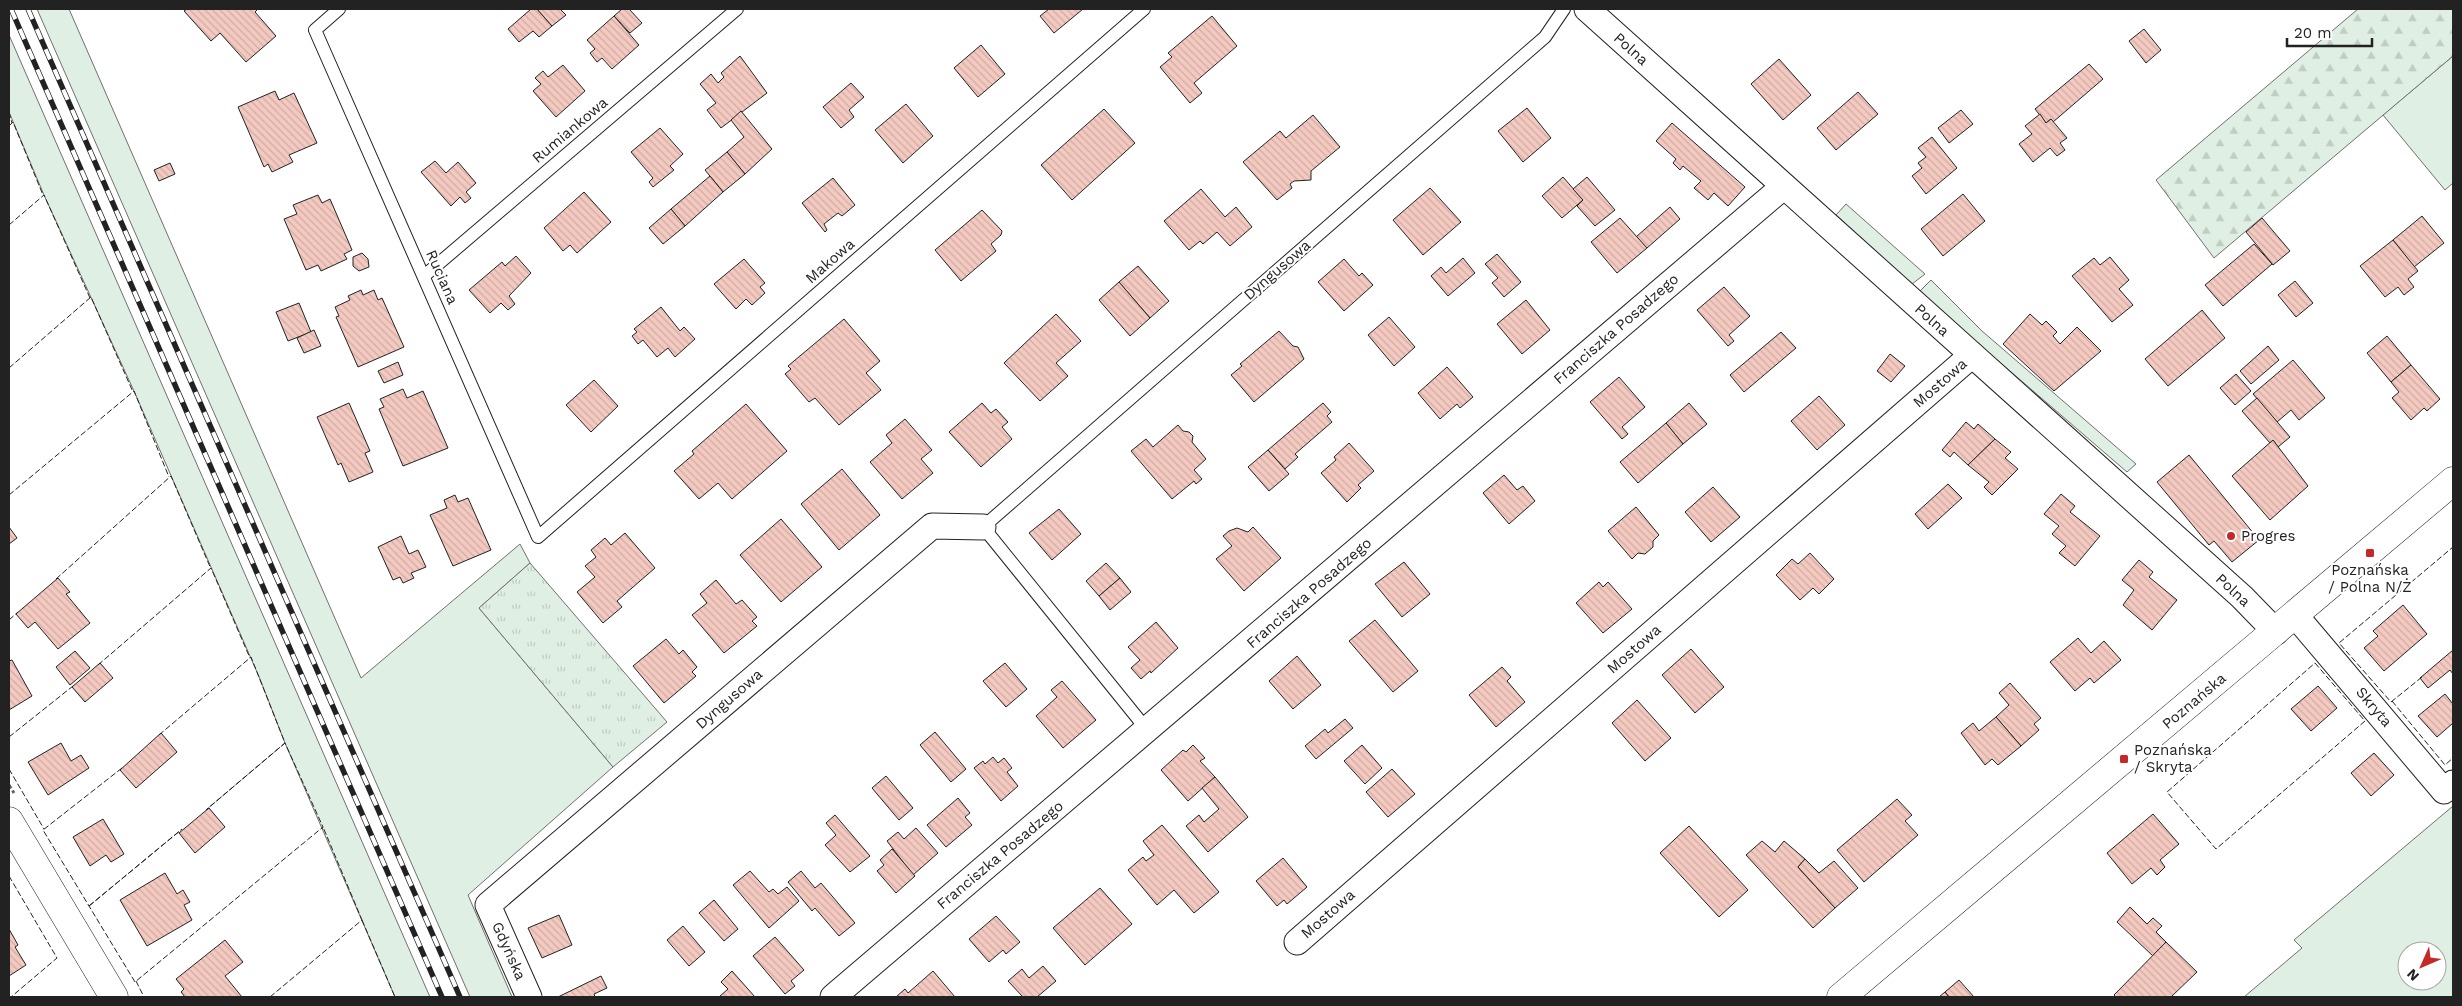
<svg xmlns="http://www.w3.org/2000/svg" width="2462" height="1006" viewBox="0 0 2462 1006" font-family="'Work Sans',sans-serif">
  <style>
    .green { fill: #e0efe3; stroke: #6f6f6f; fill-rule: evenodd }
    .forest { fill: url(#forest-firs); stroke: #6f6f6f }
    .park { fill: url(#park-tufts); stroke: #6f6f6f }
    .building { fill: url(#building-back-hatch); stroke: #222 }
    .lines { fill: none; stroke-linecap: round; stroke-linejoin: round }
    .lane-casing { stroke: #222; stroke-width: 14 }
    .street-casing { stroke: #222; stroke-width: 27 }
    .secondary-casing { stroke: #222; stroke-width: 29 }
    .path { stroke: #646464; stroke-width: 3; stroke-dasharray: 4 2.5; stroke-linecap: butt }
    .lane { stroke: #fff; stroke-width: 12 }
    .street { stroke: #fff; stroke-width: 25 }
    .secondary { stroke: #fff; stroke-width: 28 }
    .rail-casing { stroke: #222; stroke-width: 5.5 }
    .rail { stroke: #fff; stroke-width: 4; stroke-dasharray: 11; stroke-linecap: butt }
    .fence { stroke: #222; stroke-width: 1; stroke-dasharray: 6 2.5; stroke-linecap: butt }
    .poi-dot { fill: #c62828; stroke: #fff; stroke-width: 2 }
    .labels { text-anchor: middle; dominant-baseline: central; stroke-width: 4; stroke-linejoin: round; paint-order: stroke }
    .street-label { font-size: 15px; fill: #222; stroke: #fff }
    .poi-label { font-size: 15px; fill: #222; stroke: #fff; text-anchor: start }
  </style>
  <defs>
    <pattern id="forest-firs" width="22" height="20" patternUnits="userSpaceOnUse" patternTransform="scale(1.25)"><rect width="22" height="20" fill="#e0efe3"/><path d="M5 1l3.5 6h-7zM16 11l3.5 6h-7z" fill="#c0cdc2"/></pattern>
    <pattern id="park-tufts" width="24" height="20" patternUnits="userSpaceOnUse" patternTransform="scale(1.25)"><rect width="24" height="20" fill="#e0efe3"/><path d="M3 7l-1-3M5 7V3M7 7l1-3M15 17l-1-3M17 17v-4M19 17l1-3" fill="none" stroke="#c0cdc2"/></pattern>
    <pattern id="building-back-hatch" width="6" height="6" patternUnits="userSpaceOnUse" patternTransform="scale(1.25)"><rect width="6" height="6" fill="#f3c9c0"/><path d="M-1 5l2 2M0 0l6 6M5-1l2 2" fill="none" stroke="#d0aca5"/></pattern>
  </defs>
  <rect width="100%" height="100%" fill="#fff"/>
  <g class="green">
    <polygon points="37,9 69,9 361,678 520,544 530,563 479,608 613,767 468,895 512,997 470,997"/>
    <polygon points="9,35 430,997 395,997 285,743 260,679 134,391 44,195 9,112"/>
    <polygon points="2453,56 2453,183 2445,190 2383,115"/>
    <polygon points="1846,204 1925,274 1912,284 1836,215"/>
    <polygon points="1931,280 1982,331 2136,464 2127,472 1974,340 1920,291"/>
    <path d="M 2453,806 L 2453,997 L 2244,997 L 2302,948 L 2294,940 ZM 2407,951 L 2437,951 L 2437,981 L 2407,981 Z"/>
  </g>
  <polygon class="forest" points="2358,9 2453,9 2453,56 2214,258 2156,180"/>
  <polygon class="park" points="530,563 667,722 613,767 479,608"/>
  <g class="building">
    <polygon points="187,9 258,9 255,12 276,36 246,62 220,33 211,41 184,11"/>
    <polygon points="531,9 537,9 552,26 539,37 533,31 519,42 508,29"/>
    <polygon points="537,9 560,9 566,15 552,26"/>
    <polygon points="622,9 629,9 642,23 630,33 614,16"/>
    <polygon points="1049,9 1083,9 1054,33 1040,16"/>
    <polygon points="614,16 639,45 612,69 602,58 597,62 590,53 595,49 587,40"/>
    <polygon points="1212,16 1237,46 1194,83 1202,93 1190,103 1160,67 1172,57 1168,53"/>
    <polygon points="2144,29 2161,50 2146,63 2129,41"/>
    <polygon points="981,45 1005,74 978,97 954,68"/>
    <polygon points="740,56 767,93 721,128 707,110 716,103 700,84 711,74 718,83 724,77 721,73"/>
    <polygon points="1779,59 1811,95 1783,120 1751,84"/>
    <polygon points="2089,64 2103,79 2053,122 2051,119 2046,123 2035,109"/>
    <polygon points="563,65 585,91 556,117 533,91 541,84 535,78 543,71 548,77"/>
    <polygon points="851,83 864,97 849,110 854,117 841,128 823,107"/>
    <polygon points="275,91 279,100 294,93 317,143 289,155 293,162 272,172 268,164 264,167 238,107"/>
    <polygon points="1858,92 1878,114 1836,150 1817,128"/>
    <polygon points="906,104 933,136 903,163 875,130"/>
    <polygon points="1527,108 1551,138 1523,162 1498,131"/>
    <polygon points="1104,109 1135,143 1072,200 1041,165"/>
    <polygon points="1961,110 1973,124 1949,143 1938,128"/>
    <polygon points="741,111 772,149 745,174 727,152 744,137 731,120"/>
    <polygon points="2040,114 2046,123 2051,119 2067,138 2060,143 2065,150 2057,156 2050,148 2033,162 2019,144 2032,134 2025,126"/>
    <polygon points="1313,115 1340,147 1311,171 1311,180 1294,181 1290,184 1292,188 1277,200 1243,162 1280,131 1286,138"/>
    <polygon points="1672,123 1745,187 1728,206 1714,193 1708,200 1694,188 1701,181 1683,166 1680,170 1673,163 1676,159 1656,141"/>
    <polygon points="660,128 683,154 670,166 674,170 653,187 649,182 653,178 631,152"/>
    <polygon points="1932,137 1957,168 1926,194 1912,176 1922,168 1918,163 1926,157 1918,148"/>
    <polygon points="727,152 745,174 723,192 705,170"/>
    <polygon points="435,161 446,173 458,162 476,183 466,192 471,198 465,203 460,197 451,206 421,172"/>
    <polygon points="170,163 175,174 159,181 154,170"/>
    <polygon points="710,176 723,192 685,226 671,209"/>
    <polygon points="1563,177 1583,200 1562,218 1542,196"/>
    <polygon points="1587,177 1615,210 1595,226 1577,206 1583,200 1573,189"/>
    <polygon points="833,178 855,205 842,216 838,213 824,224 827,230 825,232 802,203"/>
    <polygon points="1430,188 1461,222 1423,255 1393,220"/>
    <polygon points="1201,189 1225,217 1236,207 1252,227 1230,246 1217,232 1203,244 1200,241 1189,250 1164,221"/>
    <polygon points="584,192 611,222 577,253 570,245 563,251 544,228"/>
    <polygon points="1963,194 1985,221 1943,256 1921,229"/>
    <polygon points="318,195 322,203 330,199 352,250 344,254 347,259 321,271 318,265 306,270 284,219 297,214 293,205"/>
    <polygon points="1670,207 1680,219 1647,248 1636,237"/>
    <polygon points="671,209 685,226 663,244 649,228"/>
    <polygon points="982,210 1002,231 1001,235 991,244 996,251 961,281 935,250"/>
    <polygon points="2422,216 2444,243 2414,267 2393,240"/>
    <polygon points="1620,218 1647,248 1617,273 1591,242"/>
    <polygon points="2262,218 2290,251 2273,265 2246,232"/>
    <polygon points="2393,240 2418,271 2408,279 2414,287 2404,295 2398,287 2385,297 2360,266"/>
    <polygon points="2254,244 2272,264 2223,306 2205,285"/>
    <polygon points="362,253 368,259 369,267 359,271 353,266 353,257"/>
    <polygon points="1497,254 1521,282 1504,297 1492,283 1498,278 1485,264"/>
    <polygon points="516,256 531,273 509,296 515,304 508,310 501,303 490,313 469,290 502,262 505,266"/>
    <polygon points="2110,257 2129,280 2119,289 2133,305 2112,322 2072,276 2094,258 2100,265"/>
    <polygon points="1463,258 1475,273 1448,296 1431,276 1441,267 1446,273"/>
    <polygon points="744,259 765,283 760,287 765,293 752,305 746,299 736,309 714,284"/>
    <polygon points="1344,259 1359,276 1362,273 1373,285 1344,311 1318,282"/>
    <polygon points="1138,266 1169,301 1150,318 1119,282"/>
    <polygon points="2295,281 2313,303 2296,317 2278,295"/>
    <polygon points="1119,282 1150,318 1130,336 1099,300"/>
    <polygon points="1724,287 1750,316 1729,335 1734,341 1728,346 1697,310"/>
    <polygon points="361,290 363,295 374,290 378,300 382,298 404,347 358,367 336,317 339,316 335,307 350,300 348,296"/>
    <polygon points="1526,300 1550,330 1522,354 1497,324"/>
    <polygon points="299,303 311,332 288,341 276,312"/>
    <polygon points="661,307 680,331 684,327 695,339 675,357 668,348 657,357 643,340 638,344 632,336 637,332 634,329"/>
    <polygon points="2202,310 2225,338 2168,386 2145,359"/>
    <polygon points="1056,314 1081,341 1056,363 1068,376 1040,401 1004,363"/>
    <polygon points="2030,314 2042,325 2046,321 2057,332 2053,336 2060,344 2077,327 2101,351 2054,391 2003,344"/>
    <polygon points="1389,317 1415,347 1394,366 1368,335"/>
    <polygon points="844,319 880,361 866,373 881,390 839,425 815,398 809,402 785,374 791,369 788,366"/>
    <polygon points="314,330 321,346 304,353 297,338"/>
    <polygon points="1279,331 1293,346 1298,347 1304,359 1254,402 1231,375 1242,366 1240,364"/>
    <polygon points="1781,332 1796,348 1744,392 1730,375"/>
    <polygon points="2387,336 2411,365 2391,382 2367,353"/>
    <polygon points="2268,346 2279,360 2251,384 2240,371"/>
    <polygon points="1890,354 1905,366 1891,382 1877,371"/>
    <polygon points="2293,360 2325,398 2299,420 2291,410 2277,422 2253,394"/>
    <polygon points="398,362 403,375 384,383 378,371"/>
    <polygon points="2411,365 2440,399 2427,411 2424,408 2411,420 2392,398 2399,392 2391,382"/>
    <polygon points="1447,367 1473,397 1460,408 1457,404 1440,419 1418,393"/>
    <polygon points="2236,374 2251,391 2235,405 2220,388"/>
    <polygon points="1619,377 1645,407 1622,427 1628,434 1622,439 1590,402"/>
    <polygon points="594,380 618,406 591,432 566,405"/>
    <polygon points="403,389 407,398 423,391 448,448 403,466 379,409 384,407 380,399"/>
    <polygon points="1819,396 1845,425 1817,450 1791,421"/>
    <polygon points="2257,398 2290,437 2278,447 2273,440 2270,443 2242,411"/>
    <polygon points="349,403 370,451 365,453 373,472 349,482 341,463 338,465 317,417"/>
    <polygon points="982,403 991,413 996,409 1008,422 1002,427 1012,439 981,467 949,432"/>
    <polygon points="1323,403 1331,412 1327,416 1332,422 1295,454 1298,457 1285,469 1268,450"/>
    <polygon points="1689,403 1707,424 1683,444 1666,423"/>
    <polygon points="746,404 787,451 732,499 718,483 699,499 674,471 694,454 692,451"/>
    <polygon points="905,419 932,450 921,459 933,473 902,499 870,462 892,443 886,435"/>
    <polygon points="1966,422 1974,429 1978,424 1995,439 1968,465 1954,452 1950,457 1942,450"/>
    <polygon points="1666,423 1683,444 1638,483 1620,462"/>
    <polygon points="1178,425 1183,431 1189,432 1193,436 1192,442 1206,459 1194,470 1202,479 1196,484 1194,481 1172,499 1131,451 1146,439 1153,447"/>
    <polygon points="1995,439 2011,452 2005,458 2018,469 1992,495 1984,487 1989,482 1968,465"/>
    <polygon points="2273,440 2308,486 2270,520 2232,476"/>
    <polygon points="1349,443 1374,471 1358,485 1361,488 1347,502 1321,473 1336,460 1334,457"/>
    <polygon points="1268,450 1289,474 1269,491 1248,467"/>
    <polygon points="2189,455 2259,540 2232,562 2214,541 2209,545 2157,482"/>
    <polygon points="842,469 880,515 839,550 801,504"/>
    <polygon points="1504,475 1517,490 1523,486 1535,501 1509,524 1483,493"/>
    <polygon points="1948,484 1962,498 1928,529 1915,514"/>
    <polygon points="1713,487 1740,517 1711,542 1685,512"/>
    <polygon points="2061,494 2075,506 2070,512 2100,536 2075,566 2059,553 2066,546 2052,534 2059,526 2044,514"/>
    <polygon points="455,495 458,502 468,498 491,550 453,566 430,515 447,508 444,500"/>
    <polygon points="1636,507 1659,535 1653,541 1653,547 1645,554 1638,553 1632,559 1608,531"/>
    <polygon points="1059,509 1081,534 1052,560 1029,533"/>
    <polygon points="781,519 822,567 781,602 740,555"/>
    <polygon points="9,527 17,538 9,544"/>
    <polygon points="1253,527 1281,558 1244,591 1216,559 1232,546 1223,536 1229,531 1237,528 1248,532"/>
    <polygon points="625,533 655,568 617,601 622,607 603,623 577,592 595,577 585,566 596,557 591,550 605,538 611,545"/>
    <polygon points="401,536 409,554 418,550 426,567 411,573 414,578 403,583 400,577 393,580 378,547"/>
    <polygon points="1810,553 1834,579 1819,594 1813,588 1800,600 1776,575 1792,559 1798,564"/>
    <polygon points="2139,560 2153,572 2149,577 2177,600 2152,630 2123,605 2134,590 2122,580"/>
    <polygon points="1404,562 1430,594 1402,617 1375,584"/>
    <polygon points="1106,563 1120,578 1099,596 1086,581"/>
    <polygon points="58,578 70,592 66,594 90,623 58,649 35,622 28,628 16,614"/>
    <polygon points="1120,578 1131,592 1110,610 1099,596"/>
    <polygon points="716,580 736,604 742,600 757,617 752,621 757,626 724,653 692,615 707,603 700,594"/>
    <polygon points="1599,582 1603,587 1608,582 1632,609 1603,633 1576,603"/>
    <polygon points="2403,605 2427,634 2384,671 2364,648 2378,636 2373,631"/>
    <polygon points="1375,620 1418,671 1393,692 1349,641"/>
    <polygon points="1156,622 1178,648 1151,673 1150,671 1141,679 1131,668 1140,660 1128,647"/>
    <polygon points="2078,638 2091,653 2104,641 2121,660 2094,683 2090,678 2075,691 2050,662"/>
    <polygon points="666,639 679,654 683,650 697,667 692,672 696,676 664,703 633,666"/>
    <polygon points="1691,649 1724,687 1695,713 1662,675"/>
    <polygon points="2453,650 2453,674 2450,670 2428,688 2420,678"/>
    <polygon points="75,651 90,668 70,685 56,667"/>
    <polygon points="1297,656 1321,685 1293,709 1269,681"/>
    <polygon points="12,660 32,696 9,710 9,661"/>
    <polygon points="100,663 113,678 85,702 72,687"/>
    <polygon points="1005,663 1027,689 1006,707 983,681"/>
    <polygon points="1502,667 1511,677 1507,681 1525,702 1496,727 1469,695"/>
    <polygon points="1062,681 1096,720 1063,748 1036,716 1057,697 1051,690"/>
    <polygon points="2010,683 2041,718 2034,724 2039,730 2021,746 1996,717 2009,705 1999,693"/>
    <polygon points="2318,686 2337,708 2311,731 2291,709"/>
    <polygon points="2445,694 2453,704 2453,723 2437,737 2418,716"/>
    <polygon points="1637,700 1671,738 1645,761 1612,723"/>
    <polygon points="1996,717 2021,746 1998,765 1992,759 1985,765 1961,733 1973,723 1979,731"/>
    <polygon points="1345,719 1353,728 1316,759 1305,746 1325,729 1328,733"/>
    <polygon points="935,732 966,769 951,782 920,745"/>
    <polygon points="161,733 177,752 136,788 120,770"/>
    <polygon points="61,743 71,761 81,755 89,768 48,795 28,762"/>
    <polygon points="1193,745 1205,758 1200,761 1215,777 1188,801 1161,770 1183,750 1186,752"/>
    <polygon points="1362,745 1382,768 1365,784 1344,761"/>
    <polygon points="2374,753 2394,775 2371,796 2351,773"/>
    <polygon points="993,757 998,763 1004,758 1012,768 1007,772 1018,786 1001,801 974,768 983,761 985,764"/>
    <polygon points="1392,769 1415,794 1388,817 1366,792"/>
    <polygon points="886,776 913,808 899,820 872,788"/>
    <polygon points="1215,777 1248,817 1208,852 1186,826 1199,815 1204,822 1219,809 1202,788"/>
    <polygon points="958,798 970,813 965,817 972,825 946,847 927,825"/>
    <polygon points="1897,799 1912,815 1905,821 1918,835 1864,882 1837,850"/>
    <polygon points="209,808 225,827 195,853 179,833"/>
    <polygon points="2153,814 2179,844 2160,860 2165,867 2157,875 2151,868 2132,884 2107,853"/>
    <polygon points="835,815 870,856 850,872 825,845 836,835 826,823"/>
    <polygon points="103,819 124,854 111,862 106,855 90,866 73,837"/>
    <polygon points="1162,825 1219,892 1194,913 1174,890 1157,905 1128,870 1143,857 1146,861 1154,855 1143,841"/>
    <polygon points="1689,826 1748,890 1719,917 1660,853"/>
    <polygon points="916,828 938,853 913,875 887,841 898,832 904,839"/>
    <polygon points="1762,841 1775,852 1784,841 1805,859 1798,867 1835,908 1813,928 1746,855"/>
    <polygon points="892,849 915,876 896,893 877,871 884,865 880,860"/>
    <polygon points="1283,858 1307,887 1287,904 1284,900 1277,906 1256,881"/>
    <polygon points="1805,859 1819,873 1834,861 1858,888 1835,908 1798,867"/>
    <polygon points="750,871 769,892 773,889 778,894 787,887 799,901 769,928 733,885"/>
    <polygon points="801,871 815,888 821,883 855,923 839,936 815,908 812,911 788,882"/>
    <polygon points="165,873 177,894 183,890 190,902 184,905 192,920 147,946 120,900"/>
    <polygon points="1100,888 1132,924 1085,965 1053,928"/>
    <polygon points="714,900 738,929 724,941 699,913"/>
    <polygon points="2130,907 2147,924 2153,918 2162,926 2156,932 2166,942 2153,956 2117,922"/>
    <polygon points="559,915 572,945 542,958 528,928"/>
    <polygon points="996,916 1020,942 1006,954 1003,950 989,962 969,939"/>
    <polygon points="683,926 705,952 689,966 667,940"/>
    <polygon points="9,929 18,945 15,947 26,965 9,976"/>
    <polygon points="775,937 804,970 791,981 795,986 785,994 753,956"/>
    <polygon points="225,940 243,962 225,976 242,997 185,997 181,992 184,989 176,979"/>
    <polygon points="2166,942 2197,972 2171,997 2116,997 2114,995"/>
    <polygon points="1043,966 1056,981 1037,997 1023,997 1008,981 1022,969 1029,978"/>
    <polygon points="732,971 755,997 719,997 728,989 721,982"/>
    <polygon points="933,971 955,997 896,997 905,989 908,993"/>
    <polygon points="601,976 607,988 594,994 595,997 558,997"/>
    <polygon points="1959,980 1974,997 1949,997 1945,992"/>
    <polygon points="1945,992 1949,997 1939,997"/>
  </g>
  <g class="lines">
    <g class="lane-casing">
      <g id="lane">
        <polyline points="339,9 315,30 538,537 1144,9"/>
        <polyline points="424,276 737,9"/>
        <polyline points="1148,731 983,527 1545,37 1564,9"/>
      </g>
    </g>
    <g class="street-casing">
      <g id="street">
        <polyline points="1587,9 2242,597 2276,632"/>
        <polyline points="2295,615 2444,791 2453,783"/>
        <polyline points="1297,942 1972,355"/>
        <polyline points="529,997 488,905 932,526 983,527"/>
        <polyline points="833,997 1783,187"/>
      </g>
    </g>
    <g class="secondary-casing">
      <g id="secondary">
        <polyline points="9,821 114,997"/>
        <polyline points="1841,997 2453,481"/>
      </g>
    </g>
    <polyline class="path" points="9,785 14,793"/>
    <use href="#lane" class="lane"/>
    <use href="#street" class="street"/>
    <use href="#secondary" class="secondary"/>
    <g class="rail-casing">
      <g id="rail">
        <polyline points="11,9 442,997"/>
        <polyline points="28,9 460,997"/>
      </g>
    </g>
    <use href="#rail" class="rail"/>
    <g class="fence">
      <polyline points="9,112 12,123"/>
      <polyline points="9,126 13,122 43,195"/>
      <polyline points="9,225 44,195 90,298"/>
      <polyline points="9,368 91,297 133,392"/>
      <polyline points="9,495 134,391 169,477"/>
      <polyline points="56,579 171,476 211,569"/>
      <polyline points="9,620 18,612"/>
      <polygon points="2315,663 2365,721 2216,849 2167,792"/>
      <polyline points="98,665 211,568 250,658"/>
      <polyline points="2422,677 2391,702 2339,643 2453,547"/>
      <polyline points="2392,701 2445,765 2453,758"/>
      <polyline points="159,735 251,657 285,743 207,809"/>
      <polyline points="9,737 73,686"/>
      <polyline points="122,768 43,830 135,982 323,827 285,743 206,810"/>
      <polyline points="9,769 44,829"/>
      <polyline points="9,876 57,958 11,997"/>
      <polyline points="89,906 182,829"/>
      <polyline points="89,906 181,830"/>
      <polyline points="362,920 395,997"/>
      <polyline points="136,981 144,997"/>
      <polyline points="270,997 362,920 323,827 322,829"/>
    </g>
  </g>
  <g class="poi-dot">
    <circle cx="2231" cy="536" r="5"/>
    <rect x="2365" y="548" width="10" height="10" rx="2.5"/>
    <rect x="2119" y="754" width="10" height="10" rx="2.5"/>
  </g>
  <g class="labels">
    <g class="street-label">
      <text transform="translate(1631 49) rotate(42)">Polna</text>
      <text transform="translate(570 130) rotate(-40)">Rumiankowa</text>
      <text transform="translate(830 261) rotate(-41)">Makowa</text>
      <text transform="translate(1277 270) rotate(-41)">Dyngusowa</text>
      <text transform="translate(442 277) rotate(66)">Ruciana</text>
      <text transform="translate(1932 320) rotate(42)">Polna</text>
      <text transform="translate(1616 329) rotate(-41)">Franciszka Posadzego</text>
      <text transform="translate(1940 383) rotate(-41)">Mostowa</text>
      <text transform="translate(2233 590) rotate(43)">Polna</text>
      <text transform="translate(1309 593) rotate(-41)">Franciszka Posadzego</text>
      <text transform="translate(1634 649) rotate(-41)">Mostowa</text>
      <text transform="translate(729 699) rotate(-41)">Dyngusowa</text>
      <text transform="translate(2194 701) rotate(-40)">Poznańska</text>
      <text transform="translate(2374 707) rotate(50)">Skryta</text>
      <text transform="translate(1000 855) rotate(-40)">Franciszka Posadzego</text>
      <text transform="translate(1328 914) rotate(-41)">Mostowa</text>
      <text transform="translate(509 951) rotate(66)">Gdyńska</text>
    </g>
    <g class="poi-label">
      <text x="2241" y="536">Progres</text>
      <text x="2370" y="570" text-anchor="middle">Poznańska<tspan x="2370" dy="17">/ Polna N/Ż</tspan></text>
      <text x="2134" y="750">Poznańska<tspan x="2134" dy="17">/ Skryta</tspan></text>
    </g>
  </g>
  <rect width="2462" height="1006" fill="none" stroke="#222222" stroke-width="20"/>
  <g transform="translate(2422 966) rotate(225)"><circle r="24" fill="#ffffff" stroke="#a7a7a7"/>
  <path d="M0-4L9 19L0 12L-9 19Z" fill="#c62828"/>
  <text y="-8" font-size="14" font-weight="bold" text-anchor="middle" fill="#222222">N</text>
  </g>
  <path d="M2287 38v8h85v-8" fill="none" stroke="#222222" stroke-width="2.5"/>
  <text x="2294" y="38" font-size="15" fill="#222222" stroke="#ffffff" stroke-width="4" paint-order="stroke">20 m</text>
</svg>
